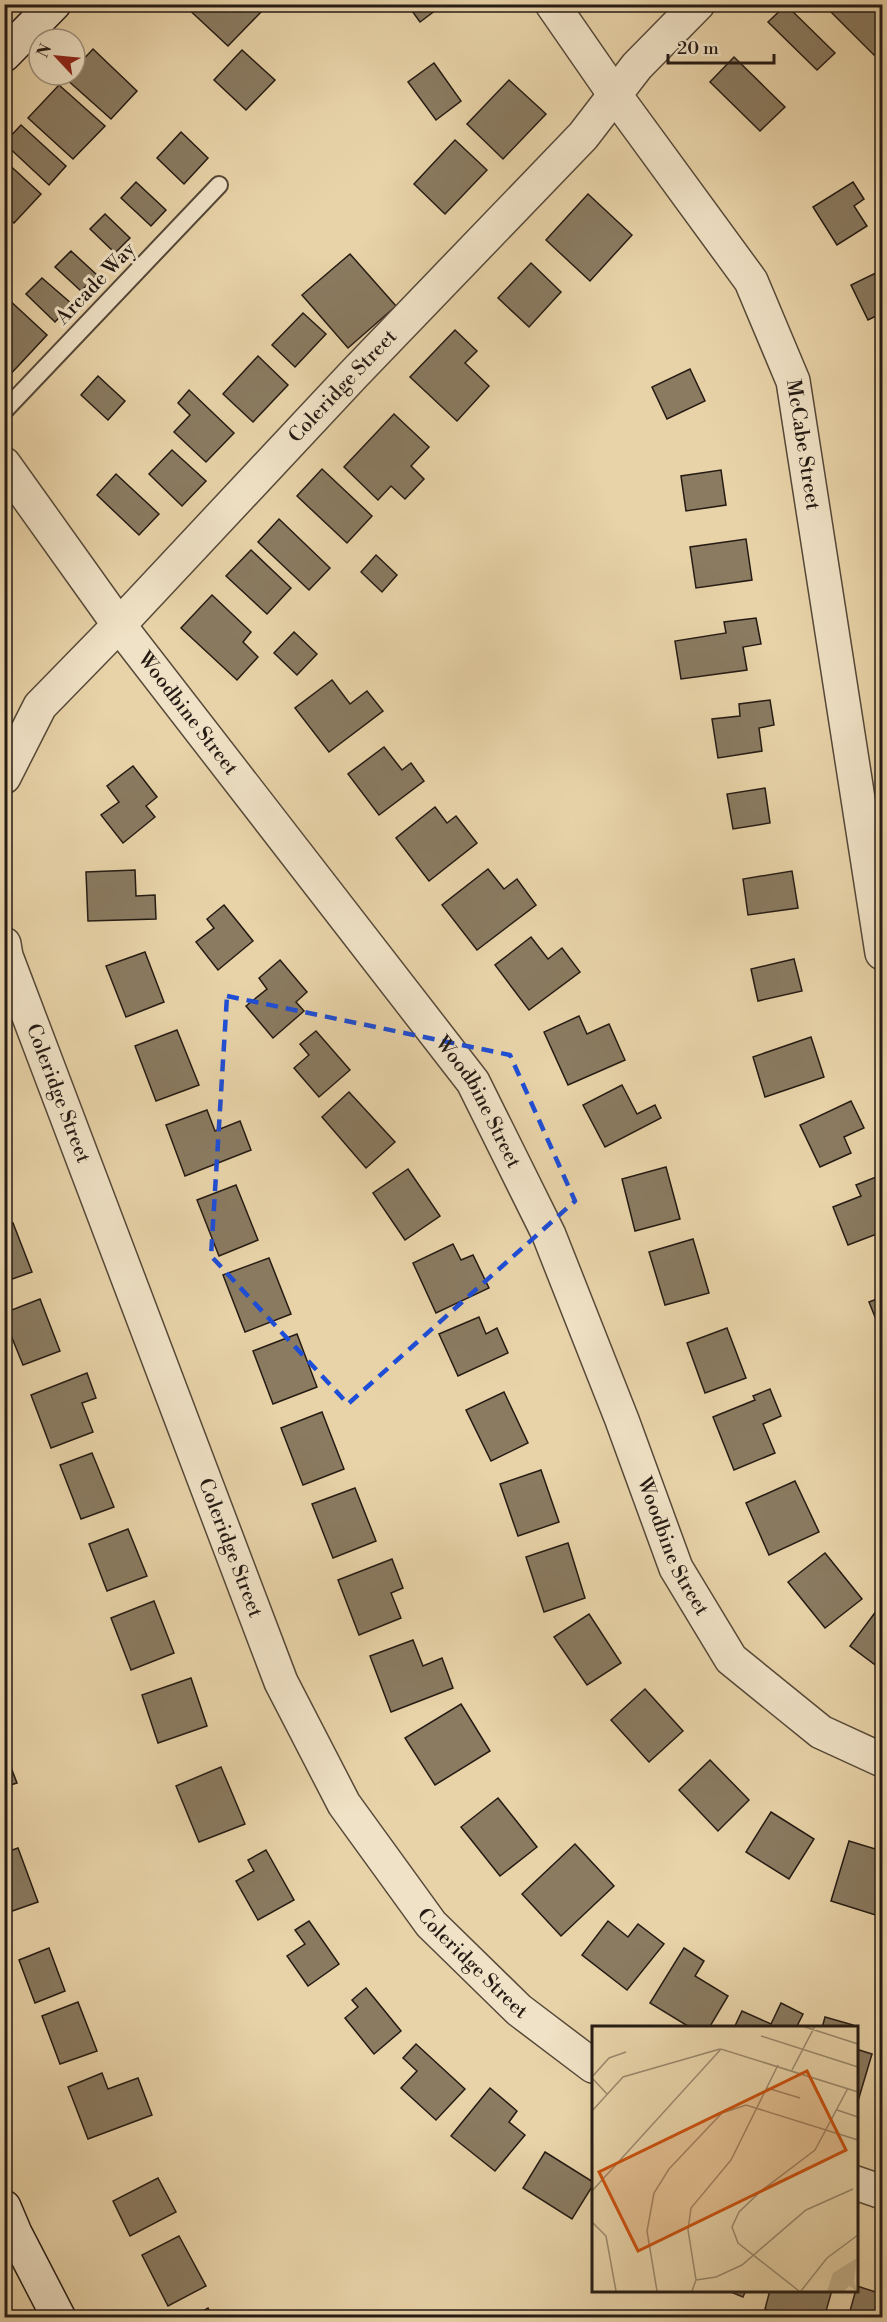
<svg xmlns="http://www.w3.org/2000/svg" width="887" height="2322" viewBox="0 0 887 2322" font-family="'Libre Bodoni',serif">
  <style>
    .building { fill: #8a7b61; stroke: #251b14; stroke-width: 1.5 }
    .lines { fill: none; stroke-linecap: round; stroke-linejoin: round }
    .lane-casing { stroke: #564939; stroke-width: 20 }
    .street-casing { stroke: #564939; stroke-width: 36 }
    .secondary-casing { stroke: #251b14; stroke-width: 36 }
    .lane { stroke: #f0e2c6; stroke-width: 16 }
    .street { stroke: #f0e2c6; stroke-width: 33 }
    .secondary { stroke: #f0e2c6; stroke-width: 33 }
    .marked { fill: none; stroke: #1d4ed8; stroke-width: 4.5; stroke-dasharray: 12 8; stroke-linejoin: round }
    .labels { text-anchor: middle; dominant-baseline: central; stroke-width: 6; stroke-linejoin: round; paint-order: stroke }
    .street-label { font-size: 20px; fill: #251b14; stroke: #f0e2c6 }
    .inset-road { fill: none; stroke: #9a896d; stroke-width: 1.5 }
    .view { fill: #cb500d; fill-opacity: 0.15; stroke: #cb500d; stroke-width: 3 }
    .inset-edge { fill: none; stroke: #251b14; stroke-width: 3 }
  </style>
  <rect width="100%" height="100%" fill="#e8d3a8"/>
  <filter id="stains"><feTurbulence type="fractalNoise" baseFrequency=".00333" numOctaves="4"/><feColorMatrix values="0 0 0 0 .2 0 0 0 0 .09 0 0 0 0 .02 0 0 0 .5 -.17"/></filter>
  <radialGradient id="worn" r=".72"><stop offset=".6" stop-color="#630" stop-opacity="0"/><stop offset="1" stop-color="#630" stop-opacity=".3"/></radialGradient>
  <g class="building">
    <polygon points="183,4 253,4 261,12 228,46"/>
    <polygon points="407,4 444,4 420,22"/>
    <polygon points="823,4 880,4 882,7 882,47 874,55"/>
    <polygon points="786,5 835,53 817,70 768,22"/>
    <polygon points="93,49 137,91 111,119 65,78 68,75 75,75 75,68"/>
    <polygon points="242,50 275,80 246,110 214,80"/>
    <polygon points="734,57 785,107 760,131 710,82"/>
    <polygon points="434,63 461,101 436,120 408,82"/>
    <polygon points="509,80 546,114 503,159 467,124"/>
    <polygon points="59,85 105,126 73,159 28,118"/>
    <polygon points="21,125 66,166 49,185 4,143"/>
    <polygon points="181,132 208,158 184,184 157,158"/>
    <polygon points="455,140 487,170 445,214 414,184"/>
    <polygon points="4,160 41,194 14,223 4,215"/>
    <polygon points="136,182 166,210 151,226 121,198"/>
    <polygon points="853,182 864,199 854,206 867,226 837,245 813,207"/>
    <polygon points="588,194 632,235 590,281 546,240"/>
    <polygon points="105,214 130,238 115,253 90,229"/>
    <polygon points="71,251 97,275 81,291 55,267"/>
    <polygon points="350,254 396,306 348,348 302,295"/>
    <polygon points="531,263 561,292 529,327 498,298"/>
    <polygon points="882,270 882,313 868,320 851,285"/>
    <polygon points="42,278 72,304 55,322 26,294"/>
    <polygon points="7,298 47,335 6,379 4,377 4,301"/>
    <polygon points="303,313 326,334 295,367 272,345"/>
    <polygon points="455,330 477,351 465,363 489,386 457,421 410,377"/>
    <polygon points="258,356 288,385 253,422 223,394"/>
    <polygon points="690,369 705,401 667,419 652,387"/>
    <polygon points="98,376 125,401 108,420 81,395"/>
    <polygon points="189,390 234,433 206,462 174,432 190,415 178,403"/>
    <polygon points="394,414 429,447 411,466 424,479 405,499 391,486 378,500 344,467"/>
    <polygon points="172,450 206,481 182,506 149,474"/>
    <polygon points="322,469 372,516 347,543 297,496"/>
    <polygon points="721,470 726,505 686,511 681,476"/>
    <polygon points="116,474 159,514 139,535 97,495"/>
    <polygon points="279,519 330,568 309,590 258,542"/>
    <polygon points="746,539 752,580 696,588 690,547"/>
    <polygon points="251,550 291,588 267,614 226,576"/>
    <polygon points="376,555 397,575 382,592 361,572"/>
    <polygon points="212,595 251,632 243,642 258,657 237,680 181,628"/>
    <polygon points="756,618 761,644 743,647 747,670 681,679 675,641 726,633 724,622"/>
    <polygon points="294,632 317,654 297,675 274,653"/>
    <polygon points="332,680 350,704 367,691 383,711 329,752 295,708"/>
    <polygon points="770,700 774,725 759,728 762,751 718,758 712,719 740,716 739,704"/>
    <polygon points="384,747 402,770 411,763 424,781 379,815 348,774"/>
    <polygon points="133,766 157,797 146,806 155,817 123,843 101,815 119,802 107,786"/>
    <polygon points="765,788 770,823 733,829 727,794"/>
    <polygon points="435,807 447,823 456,816 477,843 429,881 396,838"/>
    <polygon points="488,869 504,889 517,879 536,905 477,950 442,905"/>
    <polygon points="135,870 136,896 155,895 156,919 88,921 86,872"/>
    <polygon points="792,871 798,908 748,915 743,879"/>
    <polygon points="224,905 253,941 218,970 196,942 214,928 207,919"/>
    <polygon points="531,937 548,959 562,948 580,972 529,1010 495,965"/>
    <polygon points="145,952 164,1002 126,1017 106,966"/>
    <polygon points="794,959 802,991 758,1001 751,969"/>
    <polygon points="280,960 307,992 296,1002 304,1011 273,1038 246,1006 267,989 259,978"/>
    <polygon points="579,1016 587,1034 609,1024 625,1060 568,1085 544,1032"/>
    <polygon points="177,1030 199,1085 156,1101 135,1046"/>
    <polygon points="316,1031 350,1070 319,1097 294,1068 309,1055 300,1044"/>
    <polygon points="811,1037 824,1077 765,1097 753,1057"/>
    <polygon points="622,1085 637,1114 655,1105 661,1118 605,1147 583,1105"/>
    <polygon points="349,1092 395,1142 366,1168 322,1117"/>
    <polygon points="851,1101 864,1128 844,1137 851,1153 820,1167 800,1125"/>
    <polygon points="207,1110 215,1131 240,1121 251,1150 185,1176 166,1125"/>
    <polygon points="666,1167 680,1219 635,1231 622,1179"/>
    <polygon points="408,1169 440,1216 405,1240 373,1193"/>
    <polygon points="881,1175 882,1206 876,1209 882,1224 882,1232 848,1245 833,1207 861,1196 856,1185"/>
    <polygon points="236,1185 258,1240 219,1256 197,1200"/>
    <polygon points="13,1223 32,1272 4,1282 4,1227"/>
    <polygon points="693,1239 709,1293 665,1305 649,1252"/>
    <polygon points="453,1244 461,1260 473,1255 489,1288 436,1313 413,1263"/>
    <polygon points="269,1258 291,1314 245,1332 223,1275"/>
    <polygon points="882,1297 882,1332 881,1332 869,1302"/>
    <polygon points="40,1299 60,1351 23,1365 4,1318 4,1313"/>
    <polygon points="479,1317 486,1334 497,1328 508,1353 458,1376 439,1334"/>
    <polygon points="727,1328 746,1378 705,1393 687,1343"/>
    <polygon points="297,1334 317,1387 273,1404 253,1351"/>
    <polygon points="87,1373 96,1398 82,1403 93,1432 51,1448 31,1395"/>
    <polygon points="770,1389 781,1416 763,1424 775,1453 734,1470 713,1417 755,1400 753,1396"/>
    <polygon points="504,1392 528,1443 491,1461 466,1410"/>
    <polygon points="322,1412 344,1469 303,1485 281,1428"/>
    <polygon points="92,1453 114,1507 81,1519 60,1465"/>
    <polygon points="541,1470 559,1522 518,1536 500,1484"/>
    <polygon points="795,1481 819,1532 769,1555 746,1503"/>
    <polygon points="355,1488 376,1541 333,1558 312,1504"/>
    <polygon points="128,1529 147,1576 107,1591 89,1544"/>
    <polygon points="568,1543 585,1598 544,1612 526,1557"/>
    <polygon points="825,1553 862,1599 825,1628 788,1582"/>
    <polygon points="392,1559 403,1588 391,1593 401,1618 359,1635 338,1580"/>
    <polygon points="154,1601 174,1653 131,1670 111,1618"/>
    <polygon points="880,1606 882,1607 882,1670 850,1646"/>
    <polygon points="589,1614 621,1663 587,1685 554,1637"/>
    <polygon points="413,1640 423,1666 442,1658 453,1688 391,1712 370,1656"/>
    <polygon points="191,1678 207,1726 158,1743 142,1695"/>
    <polygon points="645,1689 683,1731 649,1762 611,1720"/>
    <polygon points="461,1704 490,1751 435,1785 405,1738"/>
    <polygon points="7,1757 17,1783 4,1787 4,1758"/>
    <polygon points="710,1760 749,1800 718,1831 679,1790"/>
    <polygon points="221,1767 245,1824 199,1842 176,1786"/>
    <polygon points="498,1798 537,1847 500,1876 461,1827"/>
    <polygon points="771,1812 814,1839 789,1879 746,1852"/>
    <polygon points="849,1841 882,1851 881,1872 882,1872 882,1917 831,1901"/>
    <polygon points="575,1844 614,1886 561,1936 522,1894"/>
    <polygon points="18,1848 38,1902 4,1914 4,1853"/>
    <polygon points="266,1850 294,1900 258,1920 236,1881 254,1871 248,1860"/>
    <polygon points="309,1921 339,1964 308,1986 287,1956 305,1944 295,1930"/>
    <polygon points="608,1921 628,1937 638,1924 664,1944 627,1990 582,1955"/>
    <polygon points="49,1948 65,1991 35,2003 19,1960"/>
    <polygon points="684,1948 704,1961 695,1976 728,1996 709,2028 691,2028 650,2003"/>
    <polygon points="366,1988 401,2031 374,2054 345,2018 358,2007 352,2000"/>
    <polygon points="78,2002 97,2051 60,2064 42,2016"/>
    <polygon points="781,2003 803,2014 796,2028 734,2028 742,2011 771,2024"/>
    <polygon points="825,2017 853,2025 852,2028 822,2028"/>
    <polygon points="416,2044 465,2089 436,2120 401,2088 417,2071 403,2058"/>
    <polygon points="856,2049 872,2054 858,2101 856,2100"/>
    <polygon points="102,2073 108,2089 138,2078 152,2115 88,2139 68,2087"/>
    <polygon points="490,2088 517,2111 509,2122 525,2135 495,2171 451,2136"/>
    <polygon points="545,2152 593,2182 593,2185 572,2219 523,2188"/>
    <polygon points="158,2178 176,2212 130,2236 113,2201"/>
    <polygon points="179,2236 206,2286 168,2306 142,2255"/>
    <polygon points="857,2286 882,2294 882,2318 848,2318"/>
    <polygon points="726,2290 746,2290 743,2297"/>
    <polygon points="770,2290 832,2290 824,2318 791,2318 765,2309"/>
    <polygon points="208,2308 213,2318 191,2318"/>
  </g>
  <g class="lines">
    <g class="lane-casing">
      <polyline id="lane" points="4,411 219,185"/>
    </g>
    <g class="street-casing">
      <g id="street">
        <path id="s1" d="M 552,4 L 615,95 L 751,281 L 793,381 L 882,953"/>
        <path id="s2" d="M 4,464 L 119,625 L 473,1082 L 549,1235 L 622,1420 L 676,1568 L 731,1659 L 821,1732 L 882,1760"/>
        <path id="s3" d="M 4,777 L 40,706 L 119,625 L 354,374 L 583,136 L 637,66 L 698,4"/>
        <path id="s4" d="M 4,944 L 6,956 L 281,1682 L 344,1804 L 431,1924 L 519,2010 L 593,2066"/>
        <polyline points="856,2183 882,2192"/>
      </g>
    </g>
    <g class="secondary-casing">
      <g id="secondary">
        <polyline points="4,55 54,4"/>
        <polyline points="4,2207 15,2233 59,2318"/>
      </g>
    </g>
    <use href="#lane" class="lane"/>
    <use href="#street" class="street"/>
    <use href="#secondary" class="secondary"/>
  </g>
  <path class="marked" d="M 227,996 L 510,1055 L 575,1201 L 348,1404 L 211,1256 Z"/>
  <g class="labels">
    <g class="street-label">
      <text transform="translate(96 284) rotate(-46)">Arcade Way</text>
      <text stroke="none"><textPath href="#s3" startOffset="520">Coleridge Street</textPath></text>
      <text stroke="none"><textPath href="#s1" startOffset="514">McCabe Street</textPath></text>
      <text stroke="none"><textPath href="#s2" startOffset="310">Woodbine Street</textPath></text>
      <text stroke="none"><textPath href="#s4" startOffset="159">Coleridge Street</textPath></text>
      <text stroke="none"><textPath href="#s2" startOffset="796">Woodbine Street</textPath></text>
      <text stroke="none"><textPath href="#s2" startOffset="1282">Woodbine Street</textPath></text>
      <text stroke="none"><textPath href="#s4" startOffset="645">Coleridge Street</textPath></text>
      <text stroke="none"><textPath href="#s4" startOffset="1131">Coleridge Street</textPath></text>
    </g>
  </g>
  <g transform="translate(592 2026)">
    <rect width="266" height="266" fill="#e8d3a8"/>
    <path d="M 265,232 L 262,255 L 265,265 L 257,260 L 252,265 L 235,265 L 241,247 Z" fill="#c7b48f"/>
    <path class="inset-road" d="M 210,0 L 266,18M 169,10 L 266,41M 200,44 L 223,0M 0,51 L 17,32 L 34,26M 0,52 L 15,68M 175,62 L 208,72M 245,84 L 266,91M 0,85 L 31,51 L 128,23M 0,165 L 129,23 L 266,66M 0,196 L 14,210 L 24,265M 104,254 L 124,251 L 150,239 L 214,184 L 261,163M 65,265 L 55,205 L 62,167 L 77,143 L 130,87 L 154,79 L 266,114M 100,265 L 104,254 L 96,204 L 99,182 L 139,134 L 186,39M 207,265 L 146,217 L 140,201 L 147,186 L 169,165 L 223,124 L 256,62M 209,265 L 235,232 L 266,209"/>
    <path class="view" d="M 215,45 L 254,124 L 46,225 L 7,146 Z"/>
    <rect width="266" height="266" class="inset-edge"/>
  </g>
  <rect width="887" height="2322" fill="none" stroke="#e8d3a8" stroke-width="24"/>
  <rect x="6" y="6" width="875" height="2310" fill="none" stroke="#251b14" stroke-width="3"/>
  <rect x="12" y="12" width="863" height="2298" fill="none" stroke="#251b14" stroke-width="1.5"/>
  <g transform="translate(57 57) rotate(296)"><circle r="28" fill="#f0e2c6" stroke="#9f927f" stroke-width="1.5"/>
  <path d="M0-4.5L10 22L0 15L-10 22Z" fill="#8f2418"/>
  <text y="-9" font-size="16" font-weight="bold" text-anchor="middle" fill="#251b14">N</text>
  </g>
  <path d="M668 54v9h106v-9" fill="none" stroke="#251b14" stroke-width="3"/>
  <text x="677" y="54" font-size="18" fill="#251b14" stroke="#f0e2c6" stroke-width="4.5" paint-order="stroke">20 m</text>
  <rect width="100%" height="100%" filter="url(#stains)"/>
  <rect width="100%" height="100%" fill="url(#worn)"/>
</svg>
